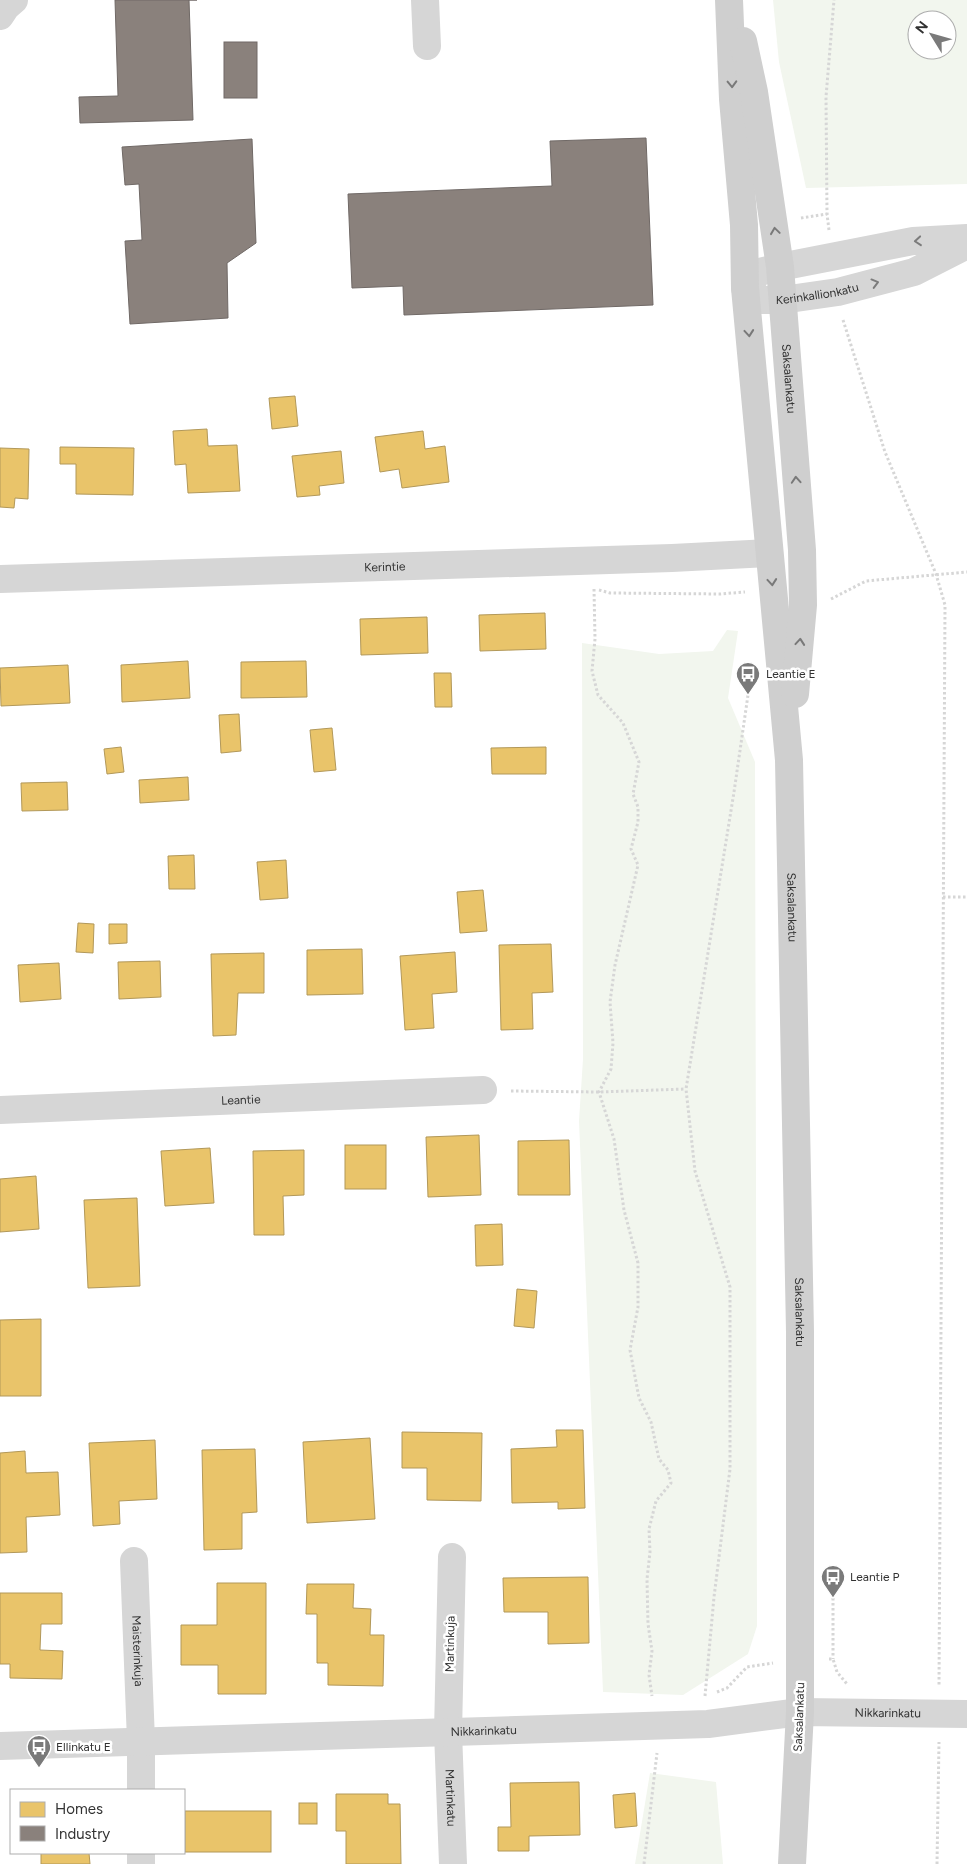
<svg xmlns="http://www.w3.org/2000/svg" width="967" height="1864" viewBox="0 0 967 1864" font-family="Figtree,sans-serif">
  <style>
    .green { fill: #f2f6ee; fill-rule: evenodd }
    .homes { fill: #e9c46a; stroke: #b29859 }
    .industry { fill: #8a817c; stroke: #706966 }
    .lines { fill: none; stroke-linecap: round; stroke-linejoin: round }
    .path { stroke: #d6d6d6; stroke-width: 3; stroke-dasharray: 2.5 2.5; stroke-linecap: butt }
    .street { stroke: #d6d6d6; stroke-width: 28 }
    .secondary { stroke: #cfcfcf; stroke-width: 28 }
    .oneway { stroke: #797979 }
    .oneway2 { stroke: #7c7c7c }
    .labels { text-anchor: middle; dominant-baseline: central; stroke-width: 5; stroke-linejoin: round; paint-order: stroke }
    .street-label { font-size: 12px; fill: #323232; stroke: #fff }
    .poi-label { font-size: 12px; fill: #323232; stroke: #fff; text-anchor: start }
  </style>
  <rect width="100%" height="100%" fill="#fff"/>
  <g class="green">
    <path d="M 773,0 L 967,0 L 967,184 L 806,188 L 779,62 ZM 917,20 L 947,20 L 947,50 L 917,50 Z"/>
    <polygon points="727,630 738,631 728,698 755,762 757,1626 748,1654 683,1695 603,1692 579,1121 583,1059 582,643 659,654 713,651"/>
    <polygon points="650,1773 716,1782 723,1864 635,1864"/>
  </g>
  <g class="homes">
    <polygon points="295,396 298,426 272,429 269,398"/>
    <polygon points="207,429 208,446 237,445 240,491 188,493 186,464 175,465 173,431"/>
    <polygon points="423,431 425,449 445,446 449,482 402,488 399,469 380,472 375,437"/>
    <polygon points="60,447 134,448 133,495 76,494 76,464 60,464"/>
    <polygon points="0,448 29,449 28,499 15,498 14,508 0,507"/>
    <polygon points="341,451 344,483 319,486 320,495 297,497 292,456"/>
    <polygon points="545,613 546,649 480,651 479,615"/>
    <polygon points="427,617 428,653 361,655 360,619"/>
    <polygon points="188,661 190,698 122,702 121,665"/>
    <polygon points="306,661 307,697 241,698 241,662"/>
    <polygon points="68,665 70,703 1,706 0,668"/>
    <polygon points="434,673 451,673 452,707 435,707"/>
    <polygon points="239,714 241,751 221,753 219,715"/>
    <polygon points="332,728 336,770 314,772 310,730"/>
    <polygon points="121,747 124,772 107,774 104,749"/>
    <polygon points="546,747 546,774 492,774 491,748"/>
    <polygon points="188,777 189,800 140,803 139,780"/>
    <polygon points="67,782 68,810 22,811 21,783"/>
    <polygon points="194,855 195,889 169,889 168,856"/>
    <polygon points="286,860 288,898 260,900 257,862"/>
    <polygon points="483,890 487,931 460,933 457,892"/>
    <polygon points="78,923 94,924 93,953 76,952"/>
    <polygon points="109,924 127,924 127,943 109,944"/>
    <polygon points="551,944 553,992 532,993 533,1029 501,1030 499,945"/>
    <polygon points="362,949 363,994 307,995 307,950"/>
    <polygon points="455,952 457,992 432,994 434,1028 405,1030 400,956"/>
    <polygon points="264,953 264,993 238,993 236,1035 213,1036 211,954"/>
    <polygon points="160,961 161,997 119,999 118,962"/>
    <polygon points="59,963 61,999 20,1002 18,965"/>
    <polygon points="479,1135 481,1195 428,1197 426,1137"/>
    <polygon points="569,1140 570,1195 518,1195 518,1141"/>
    <rect x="345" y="1145" width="41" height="44"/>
    <polygon points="210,1148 214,1203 165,1206 161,1151"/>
    <polygon points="304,1150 304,1195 283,1196 284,1235 254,1235 253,1151"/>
    <polygon points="36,1176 39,1229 0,1232 0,1179"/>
    <polygon points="137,1198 140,1286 88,1288 84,1200"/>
    <polygon points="502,1224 503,1265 476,1266 475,1225"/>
    <polygon points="517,1289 537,1291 534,1328 514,1326"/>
    <polygon points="41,1319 41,1396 0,1396 0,1320"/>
    <polygon points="556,1430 583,1430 585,1508 558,1509 558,1502 512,1503 511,1449 557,1447"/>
    <polygon points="402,1432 482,1433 481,1501 427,1500 427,1468 402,1468"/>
    <polygon points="370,1438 375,1519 307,1523 303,1442"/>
    <polygon points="155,1440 157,1499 119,1501 120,1524 93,1526 89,1443"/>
    <polygon points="255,1449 257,1512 242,1513 242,1549 204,1550 202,1450"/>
    <polygon points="25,1451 26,1473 58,1472 60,1515 26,1517 27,1552 0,1553 0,1453"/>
    <polygon points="588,1577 589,1643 548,1644 548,1612 504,1612 503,1578"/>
    <polygon points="217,1583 266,1583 266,1694 218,1694 218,1665 181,1665 181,1625 217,1625"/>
    <polygon points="307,1584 354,1584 353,1608 371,1609 370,1635 384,1635 383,1686 328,1685 328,1663 317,1663 317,1614 306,1614"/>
    <polygon points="0,1593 62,1593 62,1624 41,1624 40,1650 63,1651 62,1679 10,1678 10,1664 0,1664"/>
    <polygon points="579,1782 580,1835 529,1836 529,1851 498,1851 498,1827 511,1827 510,1783"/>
    <polygon points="635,1793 637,1826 615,1828 613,1795"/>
    <polygon points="336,1794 388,1794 388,1804 400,1804 401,1864 346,1864 346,1831 336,1831"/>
    <rect x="299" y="1803" width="18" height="21"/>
    <rect x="185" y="1811" width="86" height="41"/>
    <polygon points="41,1853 89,1853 90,1864 41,1864"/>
  </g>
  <g class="industry">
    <polygon points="115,0 197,0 189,0 193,120 80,123 79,97 118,96"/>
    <rect x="224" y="42" width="33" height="56"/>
    <polygon points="646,138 653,305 404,315 403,286 352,288 348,194 552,186 550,141"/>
    <polygon points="252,139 256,243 227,263 228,318 130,324 125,241 142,240 139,184 125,185 122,147"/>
  </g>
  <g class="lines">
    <g class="path">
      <polyline points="801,218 827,214"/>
      <polyline points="829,230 827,214 826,97 834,0"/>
      <polyline points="843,320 885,452 936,574 945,605 939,1686"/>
      <polyline points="594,589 595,639 592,671 598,695 623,723 639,762 633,794 638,807 638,822 631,849 638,865 615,965 610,1002 613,1043 611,1069 599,1092 614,1139 624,1210 638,1263 638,1307 630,1350 639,1398 651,1422 659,1459 668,1470 671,1483 656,1501 649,1529 650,1552 647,1579 648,1624 652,1651 649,1675 652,1696"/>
      <polyline points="599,590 610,593 720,594 745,592"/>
      <polyline points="831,599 866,581 967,572"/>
      <polyline points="943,897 967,897"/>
      <polyline points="511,1091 599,1092 686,1089"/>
      <polyline points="833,1598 833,1659"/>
      <polyline points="829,1659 833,1659 837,1672 847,1684"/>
      <polyline points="717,1692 727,1688 747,1667 773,1663"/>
      <polyline points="705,1696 714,1597 730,1469 730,1287 695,1171 686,1089 734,792 748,695 750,670"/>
      <polyline points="644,1864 657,1753"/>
      <polyline points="937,1864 939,1742"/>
    </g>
    <g class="street">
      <polyline points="425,0 427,46"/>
      <polyline points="0,16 6,7 14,0"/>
      <path id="s1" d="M 967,238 L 913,241 L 780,267 L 759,272 L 745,288 L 762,300 L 782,300 L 838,292 L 914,272 L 967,245"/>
      <path id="s2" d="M 0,579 L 672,558 L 769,553"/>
      <path id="s3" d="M 0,1110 L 483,1090"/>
      <path id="s4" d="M 452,1557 L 448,1732 L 453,1864"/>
      <path id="s5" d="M 134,1561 L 141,1741 L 141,1790"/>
      <path id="s6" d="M 0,1746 L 708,1724 L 800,1712 L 967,1714"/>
      <polyline points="141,1864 141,1853"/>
    </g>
    <g class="secondary">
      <path id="s7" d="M 729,0 L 733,99 L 744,225 L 745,288 L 789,760 L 800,1332 L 800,1712 L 792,1864"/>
      <path id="s8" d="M 743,41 L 754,92 L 780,267 L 802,550 L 803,605 L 795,694"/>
    </g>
  </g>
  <defs><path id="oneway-chevron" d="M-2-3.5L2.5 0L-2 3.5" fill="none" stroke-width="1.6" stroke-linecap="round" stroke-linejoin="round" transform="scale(1.25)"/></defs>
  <g class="oneway">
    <use href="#oneway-chevron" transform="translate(732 84) rotate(88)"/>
    <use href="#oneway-chevron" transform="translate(775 231) rotate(-98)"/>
    <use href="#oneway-chevron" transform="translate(749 333) rotate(85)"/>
    <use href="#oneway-chevron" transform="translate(796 480) rotate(-94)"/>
    <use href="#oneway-chevron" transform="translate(772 582) rotate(85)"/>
    <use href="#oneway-chevron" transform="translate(800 642) rotate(-85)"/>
  </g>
  <g class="oneway2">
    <use href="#oneway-chevron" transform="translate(918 241) rotate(175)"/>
    <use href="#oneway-chevron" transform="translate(875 283) rotate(-15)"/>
  </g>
  <defs>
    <g id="bus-pin" transform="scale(1.25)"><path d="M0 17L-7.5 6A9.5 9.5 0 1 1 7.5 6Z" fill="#7a7a7a" stroke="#fff"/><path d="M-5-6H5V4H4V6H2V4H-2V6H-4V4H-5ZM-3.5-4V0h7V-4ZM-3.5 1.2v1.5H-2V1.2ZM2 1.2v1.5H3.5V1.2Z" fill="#fff"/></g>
  </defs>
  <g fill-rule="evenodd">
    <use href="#bus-pin" x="748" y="674"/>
    <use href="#bus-pin" x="833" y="1577"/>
    <use href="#bus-pin" x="39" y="1747"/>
  </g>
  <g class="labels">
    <g class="street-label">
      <text stroke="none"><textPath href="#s1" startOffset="309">Kerinkallionkatu</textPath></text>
      <text stroke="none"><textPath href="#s8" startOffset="341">Saksalankatu</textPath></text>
      <text stroke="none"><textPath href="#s2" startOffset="385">Kerintie</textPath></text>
      <text stroke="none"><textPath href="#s7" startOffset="910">Saksalankatu</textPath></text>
      <text stroke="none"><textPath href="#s3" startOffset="241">Leantie</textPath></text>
      <text stroke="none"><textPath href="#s7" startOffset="1315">Saksalankatu</textPath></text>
      <text transform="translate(450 1644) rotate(-89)">Martinkuja</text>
      <text stroke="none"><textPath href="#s5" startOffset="90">Maisterinkuja</textPath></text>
      <text stroke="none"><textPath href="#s6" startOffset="889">Nikkarinkatu</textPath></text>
      <text transform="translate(799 1717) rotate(-88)">Saksalankatu</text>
      <text stroke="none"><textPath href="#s6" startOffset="484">Nikkarinkatu</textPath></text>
      <text stroke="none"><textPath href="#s4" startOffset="241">Martinkatu</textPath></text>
    </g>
    <g class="poi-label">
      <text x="766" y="674">Leantie E</text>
      <text x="850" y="1577">Leantie P</text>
      <text x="56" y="1747">Ellinkatu E</text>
    </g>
  </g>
  <rect x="10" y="1789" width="175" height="65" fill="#ffffff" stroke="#adadad"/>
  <rect x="20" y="1802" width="25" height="15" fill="#e9c46a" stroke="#adadad"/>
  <text x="55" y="1814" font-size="15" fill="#323232">Homes</text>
  <rect x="20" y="1826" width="25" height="15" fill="#8a817c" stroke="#adadad"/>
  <text x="55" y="1839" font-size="15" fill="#323232">Industry</text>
  <g transform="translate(932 35) rotate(307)"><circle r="24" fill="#ffffff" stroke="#adadad"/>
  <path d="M0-4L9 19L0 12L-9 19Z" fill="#7a7a7a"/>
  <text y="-8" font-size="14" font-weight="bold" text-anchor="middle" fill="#323232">N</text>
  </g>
</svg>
